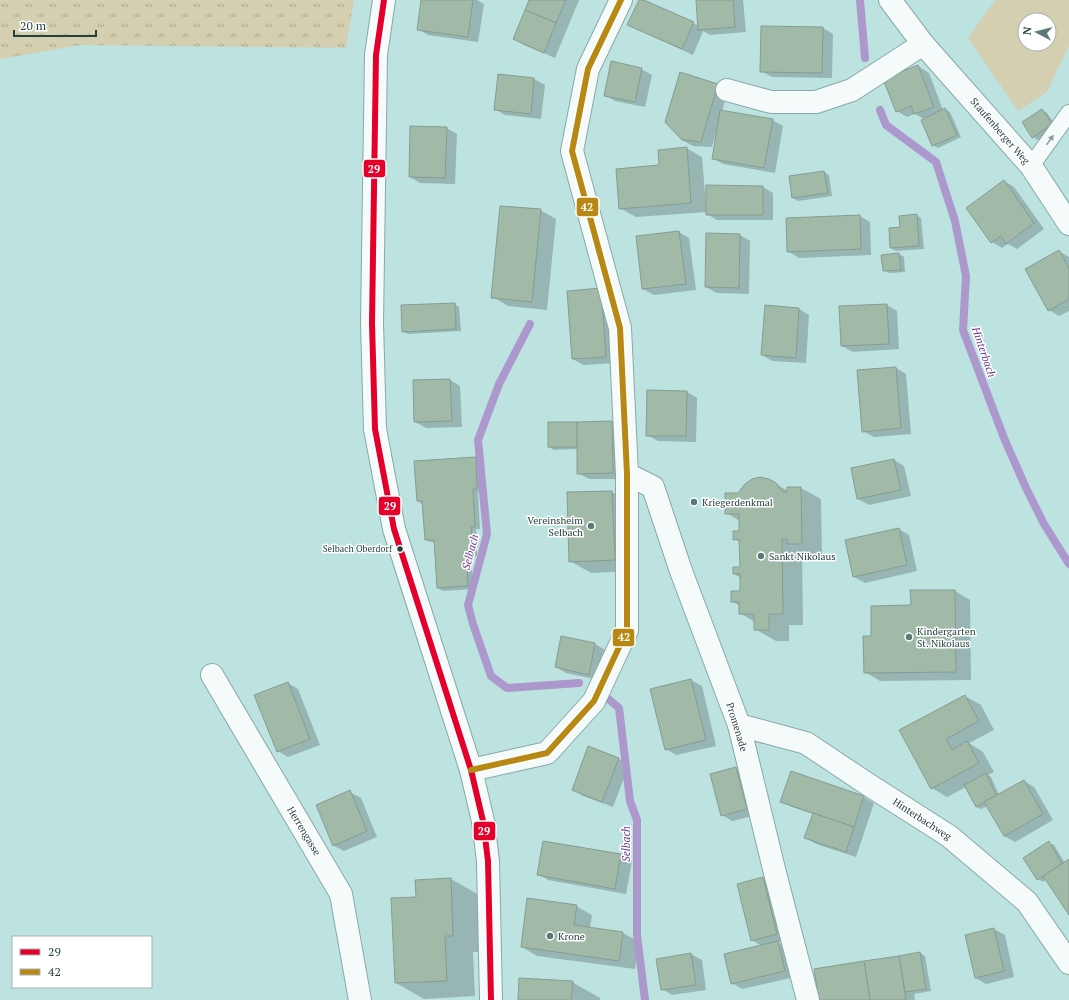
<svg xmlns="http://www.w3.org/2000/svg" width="1069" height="1000" viewBox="0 0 1069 1000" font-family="'PT Serif',serif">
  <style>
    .grass { fill: url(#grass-tufts) }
    .pitch { fill: #d5cfb2; fill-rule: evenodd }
    .shadow { fill: #0003 }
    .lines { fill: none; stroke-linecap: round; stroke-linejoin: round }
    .stream { stroke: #ac98cd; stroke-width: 8 }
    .building { fill: #a1baa8; stroke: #869c92 }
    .service-casing { stroke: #89a8a6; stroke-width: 18 }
    .minor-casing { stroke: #89a8a6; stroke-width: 24 }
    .secondary-casing { stroke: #89a8a6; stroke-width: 24 }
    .service { stroke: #f5fbfa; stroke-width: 16 }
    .minor { stroke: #f5fbfa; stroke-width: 22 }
    .secondary { stroke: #f5fbfa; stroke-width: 22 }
    .bus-1-casing { stroke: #fff; stroke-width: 9 }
    .bus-2-casing { stroke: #fff; stroke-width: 9 }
    .bus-1 { stroke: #e4002b; stroke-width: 6 }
    .bus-2 { stroke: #b78813; stroke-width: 6 }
    .oneway { fill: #8c9e9c }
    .poi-dot { fill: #597a77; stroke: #fff; stroke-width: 1.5 }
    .bus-dot { fill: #23413f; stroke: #fff; stroke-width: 1.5 }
    .labels { text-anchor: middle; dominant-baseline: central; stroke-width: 3; stroke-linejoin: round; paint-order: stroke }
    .bus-label { font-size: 9px; fill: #23413f; stroke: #fff; text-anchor: end }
    .street-label { font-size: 10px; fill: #23413f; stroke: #fff }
    .poi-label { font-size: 10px; fill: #23413f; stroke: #fff; text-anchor: start }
    .water-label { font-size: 11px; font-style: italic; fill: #6e3692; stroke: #fff }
    .line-badge { stroke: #fff; stroke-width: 1.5 }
    .badge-label { font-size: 11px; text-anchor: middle; font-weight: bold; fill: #fff }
  </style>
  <defs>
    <pattern id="grass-tufts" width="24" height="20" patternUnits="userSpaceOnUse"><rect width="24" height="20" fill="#d5cfb2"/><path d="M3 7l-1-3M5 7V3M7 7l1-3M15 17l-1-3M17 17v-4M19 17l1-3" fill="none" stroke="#acaa92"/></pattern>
  </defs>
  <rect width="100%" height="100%" fill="#bce3e0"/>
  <polygon class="grass" points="0,0 354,0 346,48 81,45 0,59"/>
  <path class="pitch" d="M 995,0 L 1069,0 L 1069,46 L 1047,92 L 1018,111 L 968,38 ZM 1025,20 L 1049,20 L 1049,44 L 1025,44 Z"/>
  <g class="shadow">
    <polygon points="422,0 477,0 484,4 478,42 428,35 418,29"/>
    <polygon points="530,0 579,0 555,58 524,45 514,39"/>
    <polygon points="640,0 642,0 699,26 697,0 743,0 746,32 710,35 703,31 693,55 639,30 628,24"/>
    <polygon points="762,27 823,28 833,34 832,78 772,77 761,71"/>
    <polygon points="918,66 929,73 943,110 945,109 950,112 961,137 938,148 933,145 924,119 915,114 907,117 897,111"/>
    <polygon points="641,69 652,75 645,107 615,101 605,95"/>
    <polygon points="681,73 718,85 728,91 722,111 772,120 783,126 775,173 723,164 713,158 717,133 716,132 712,147 693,146 682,140"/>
    <polygon points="499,75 534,79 545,85 541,119 505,115 495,109"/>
    <polygon points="1042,110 1047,113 1057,127 1038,140 1033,137"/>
    <polygon points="446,128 457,134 455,184 420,183 410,177"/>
    <polygon points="686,148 702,157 706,204 763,187 773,193 773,220 717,220 707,214 707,212 636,217 620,208"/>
    <polygon points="824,172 829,175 832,196 798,201 793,198 790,177"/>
    <polygon points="1004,181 1014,187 1044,229 1017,249 1008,244 1002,248 992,242"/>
    <polygon points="540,210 556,219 547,310 508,306 493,297"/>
    <polygon points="916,215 921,218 924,249 896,251 891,248 901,228"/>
    <polygon points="860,216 870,222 871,255 799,258 788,251"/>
    <polygon points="679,232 689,238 696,290 654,295 643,289"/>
    <polygon points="740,235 750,241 749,294 717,293 706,287"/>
    <polygon points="1059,251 1069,257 1069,311 1059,316 1049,310"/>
    <polygon points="899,254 904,257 905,272 889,273 884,270"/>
    <polygon points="568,292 611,296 616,363 583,365 573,359"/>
    <polygon points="454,304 459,307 461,331 408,334 403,331"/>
    <polygon points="887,305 897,311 899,349 853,352 842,346"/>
    <polygon points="766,306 799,309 809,315 806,363 772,361 762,355"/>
    <polygon points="896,368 906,374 911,434 874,437 863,431"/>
    <polygon points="450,380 460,386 462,427 426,428 415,422"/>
    <polygon points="687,392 697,398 696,442 658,441 647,435"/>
    <polygon points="612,422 622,428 623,479 589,479 578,473 578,449 554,450 549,447"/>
    <polygon points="475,458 480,461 482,491 478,492 480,529 476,529 477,556 471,557 473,589 443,591 438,588 435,542 431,542 426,540 422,504 418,501"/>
    <polygon points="894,460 904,466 911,496 869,505 858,499 852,469"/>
    <polygon points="769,480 788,491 801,488 821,499 822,555 808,556 802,552 803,625 789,625 789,641 776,641 755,629 755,622 740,613 740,606 732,601 741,592 741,578 734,574 741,568 740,542 734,539 740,532 740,521 726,513 738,494"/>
    <polygon points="612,492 632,503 634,571 591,573 570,561"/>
    <polygon points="899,529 909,535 917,571 865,583 854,577"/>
    <polygon points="955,591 970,600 971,680 880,681 865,672 872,637 912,606"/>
    <polygon points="562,637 595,644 605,650 599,680 566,673 556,667"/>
    <polygon points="691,680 702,686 716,746 676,755 666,749 652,690"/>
    <polygon points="288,683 298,689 320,745 288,757 278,751"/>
    <polygon points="965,696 981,705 994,730 969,743 983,752 994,772 988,775 991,777 999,795 1024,781 1034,787 1053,820 1015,842 1004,836 988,806 981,809 976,807 966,787 947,797 932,788 900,730"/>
    <polygon points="619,759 629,765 613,807 583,796 573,790"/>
    <polygon points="736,768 746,774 757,815 732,821 722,815"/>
    <polygon points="791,772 864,797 874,803 856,857 816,844 806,838 813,814 792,807 782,801"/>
    <polygon points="350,792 361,798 377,837 344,851 333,845"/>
    <polygon points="544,842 621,855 632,861 626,894 548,880 538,874"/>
    <polygon points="1049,843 1054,845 1065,863 1069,860 1069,913 1047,879 1043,882 1038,879"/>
    <polygon points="451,879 479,895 481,952 473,952 475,996 424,999 396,983 417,897"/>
    <polygon points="763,879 774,885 787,940 778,942 788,948 795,977 742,989 732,983 762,946 752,940"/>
    <polygon points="576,906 592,915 590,928 623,933 639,942 635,969 537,956 522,947"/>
    <polygon points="994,929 1005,935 1014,977 986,984 976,978"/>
    <polygon points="920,953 925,956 931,991 914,994 915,1000 820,1000 816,970"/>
    <polygon points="691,954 702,960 706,990 672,995 662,989"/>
    <polygon points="572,982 600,998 600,1000 519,1000"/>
  </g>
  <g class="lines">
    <g class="stream">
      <polyline points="860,0 865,58"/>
      <polyline points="880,110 886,125 936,162 955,221 966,276 963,330 1004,438 1026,488 1044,524 1069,564"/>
      <polyline points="530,324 499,384 478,440 487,534 468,605 473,624 491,676 507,688 579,683"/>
      <polyline points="605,696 619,708 630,801 637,820 637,935 645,1000"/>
    </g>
  </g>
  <g class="building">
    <polygon points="421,0 473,0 468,37 417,30"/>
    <polygon points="529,0 566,0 556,23 525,10"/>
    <polygon points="639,0 644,0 694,22 682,49 627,25"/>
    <polygon points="696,0 733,0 735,27 698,30"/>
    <polygon points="525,10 556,23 544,53 513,39"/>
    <polygon points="761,26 823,27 822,73 760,72"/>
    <polygon points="611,61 642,68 635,102 604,96"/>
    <polygon points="918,65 934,107 914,114 911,106 896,112 883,79"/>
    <polygon points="680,72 718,84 701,142 682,140 665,122"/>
    <polygon points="498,74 534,78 531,114 494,110"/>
    <polygon points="945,108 957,135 932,146 921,120"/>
    <polygon points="1042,109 1052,124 1032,138 1022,122"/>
    <polygon points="720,110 773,119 764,168 712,159"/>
    <polygon points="410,126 447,127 445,178 409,177"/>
    <polygon points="687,147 691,203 619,209 616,169 659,165 658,150"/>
    <polygon points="824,171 828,193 792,198 789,176"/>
    <polygon points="1004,180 1034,223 1006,244 1001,236 991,243 966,208"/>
    <polygon points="706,185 763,186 763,215 706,215"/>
    <polygon points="500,206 541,209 532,302 491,298"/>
    <polygon points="917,214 919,246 890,248 889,228 900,227 899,216"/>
    <polygon points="860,215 861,249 787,252 786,218"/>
    <polygon points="679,231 686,284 642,289 636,236"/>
    <polygon points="706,233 740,234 739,288 705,287"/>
    <polygon points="1059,250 1069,268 1069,299 1048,311 1025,269"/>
    <polygon points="899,253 901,270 883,271 881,255"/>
    <polygon points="601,288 606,357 572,359 567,291"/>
    <polygon points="455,303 456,329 402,332 401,305"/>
    <polygon points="887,304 889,344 841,346 839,306"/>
    <polygon points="765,305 799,308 796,358 761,355"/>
    <polygon points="896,367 901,428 862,432 857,370"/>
    <polygon points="450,379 452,421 414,422 413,380"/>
    <polygon points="647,390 687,391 686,436 646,436"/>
    <polygon points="612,421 613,473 577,474 577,422"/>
    <rect x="548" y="422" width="29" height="25"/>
    <polygon points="476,457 477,489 473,489 475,527 471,527 473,553 467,555 468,586 437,588 434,540 425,540 422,501 417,501 414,461"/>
    <polygon points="894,459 901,490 857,499 851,468"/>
    <polygon points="760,477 769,479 776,483 783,492 787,492 787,487 801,487 802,544 787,544 787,539 782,539 783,614 769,614 769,630 754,630 754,614 739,614 739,602 731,602 731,591 740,591 740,574 733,574 733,567 740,567 739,539 733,540 733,531 739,531 739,514 725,514 725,493 738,493 745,484 752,479"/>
    <polygon points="612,491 615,560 569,562 567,492"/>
    <polygon points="899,528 907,565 853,577 845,540"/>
    <polygon points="910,590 955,590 956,672 864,673 863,636 871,636 871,606 911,605"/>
    <polygon points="561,636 595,643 589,675 555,667"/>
    <polygon points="691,679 706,740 665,750 650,689"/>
    <polygon points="288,682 310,739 277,752 254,695"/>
    <polygon points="965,695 979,721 946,739 952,750 967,741 979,763 931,789 899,730"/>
    <polygon points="588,746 619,758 602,802 572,790"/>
    <polygon points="736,767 747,809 721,816 710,774"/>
    <polygon points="791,771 864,796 854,827 780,802"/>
    <polygon points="986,773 996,795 976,807 964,785"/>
    <polygon points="1024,780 1043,814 1004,836 984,802"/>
    <polygon points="350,790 367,831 333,846 316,805"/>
    <polygon points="813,813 854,827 846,852 804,838"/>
    <polygon points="543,841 621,854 615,889 537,875"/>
    <polygon points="1049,841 1062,864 1037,880 1023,858"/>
    <polygon points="1069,859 1069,915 1043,876"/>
    <polygon points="763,877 777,934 751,941 737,884"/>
    <polygon points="451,878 453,936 445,936 447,981 395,983 391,898 416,897 415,880"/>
    <polygon points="527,898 577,905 574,925 623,932 619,961 521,947"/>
    <polygon points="994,928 1004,971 975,978 965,935"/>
    <polygon points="778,941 785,971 731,984 724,954"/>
    <polygon points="920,952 926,989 905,992 899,956"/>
    <polygon points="691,953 696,985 661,990 656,959"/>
    <polygon points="899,956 906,1000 870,1000 864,961"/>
    <polygon points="864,961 870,1000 819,1000 814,969"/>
    <polygon points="519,978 573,981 571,1000 518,1000"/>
  </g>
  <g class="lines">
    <g class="service-casing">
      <polyline id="service" points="1031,166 1069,113"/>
    </g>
    <g class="minor-casing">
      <g id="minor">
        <polyline points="890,0 923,44 1031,166 1069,224"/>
        <polyline points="727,90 771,102 816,102 852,90 923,44"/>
        <polyline points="627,474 653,487 681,571 739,725 774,869 808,1000"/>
        <polyline points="212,675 341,894 360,1000"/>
        <polyline points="739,725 806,743 869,785 949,836 1027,902 1069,963"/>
        <polyline points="471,770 547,753 594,701 627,630 627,474 620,328 572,151 588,69 621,0"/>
      </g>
    </g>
    <g class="secondary-casing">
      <polyline id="secondary" points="384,0 376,55 372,323 375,429 394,529 471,770 483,821 488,861 491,1000"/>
    </g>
    <use href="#service" class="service"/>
    <use href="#minor" class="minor"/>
    <use href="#secondary" class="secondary"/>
    <g class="bus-1-casing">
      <polyline id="bus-1" points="384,0 376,55 372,323 375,429 394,529 471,770 483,821 488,861 491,1000"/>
    </g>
    <g class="bus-2-casing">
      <polyline id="bus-2" points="471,770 547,753 594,701 627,630 627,474 620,328 572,151 588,69 621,0"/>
    </g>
    <use href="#bus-1" class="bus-1"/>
    <use href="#bus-2" class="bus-2"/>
  </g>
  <defs><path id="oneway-solid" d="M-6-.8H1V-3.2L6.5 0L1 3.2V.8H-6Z"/></defs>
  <use class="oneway" href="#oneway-solid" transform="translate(1050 140) rotate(-54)"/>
  <g class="poi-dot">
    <circle cx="694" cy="502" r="4"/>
    <circle cx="591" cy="526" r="4"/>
    <circle cx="761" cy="556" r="4"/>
    <circle cx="909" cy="637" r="4"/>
    <circle cx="550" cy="936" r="4"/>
  </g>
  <circle class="bus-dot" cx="400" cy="549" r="3.5"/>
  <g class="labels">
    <g class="bus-label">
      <text x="392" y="549">Selbach Oberdorf</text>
    </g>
    <g class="street-label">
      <text transform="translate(1000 131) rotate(49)">Staufenberger Weg</text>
      <text transform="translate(737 727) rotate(73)">Promenade</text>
      <text transform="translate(922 819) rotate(33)">Hinterbachweg</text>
      <text transform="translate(304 831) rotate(59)">Herrengasse</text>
    </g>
    <g class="poi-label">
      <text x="702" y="502">Kriegerdenkmal</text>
      <text x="583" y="520" text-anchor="end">Vereinsheim<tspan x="583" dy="12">Selbach</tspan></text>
      <text x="769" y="556">Sankt Nikolaus</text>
      <text x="917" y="631">Kindergarten<tspan x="917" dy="12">St. Nikolaus</tspan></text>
      <text x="558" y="936">Krone</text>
    </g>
    <g class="water-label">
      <text transform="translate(984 352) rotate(71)">Hinterbach</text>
      <text transform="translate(470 552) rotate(-75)">Selbach</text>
      <text transform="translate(626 844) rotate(-90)">Selbach</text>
    </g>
  </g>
  <g class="line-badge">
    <rect x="363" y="159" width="23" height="19" rx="4" fill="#e4002b"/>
    <rect x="576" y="197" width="23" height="20" rx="4" fill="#b78813"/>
    <rect x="378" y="496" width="23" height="20" rx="4" fill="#e4002b"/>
    <rect x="612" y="628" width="23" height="19" rx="4" fill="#b78813"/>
    <rect x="473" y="821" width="23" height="20" rx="4" fill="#e4002b"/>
  </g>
  <g class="badge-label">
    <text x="374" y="173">29</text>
    <text x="587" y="211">42</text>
    <text x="390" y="510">29</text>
    <text x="624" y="641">42</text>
    <text x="484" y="835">29</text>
  </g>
  <rect x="12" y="936" width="140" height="52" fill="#ffffff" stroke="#a7b3b2"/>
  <rect x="20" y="949" width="20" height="6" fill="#e4002b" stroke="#a7b3b2"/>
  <text x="48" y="956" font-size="12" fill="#23413f">29</text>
  <rect x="20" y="969" width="20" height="6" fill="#b78813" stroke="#a7b3b2"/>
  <text x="48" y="976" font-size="12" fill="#23413f">42</text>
  <g transform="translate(1037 32) rotate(277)"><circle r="19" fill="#ffffff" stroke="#a7b3b2"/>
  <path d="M0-3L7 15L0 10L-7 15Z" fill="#597a77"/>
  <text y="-6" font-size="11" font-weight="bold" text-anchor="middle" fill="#23413f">N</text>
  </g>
  <path d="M14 30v6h82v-6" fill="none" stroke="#23413f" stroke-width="2"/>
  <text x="20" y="30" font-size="12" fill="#23413f" stroke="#ffffff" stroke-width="3" paint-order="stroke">20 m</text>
</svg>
